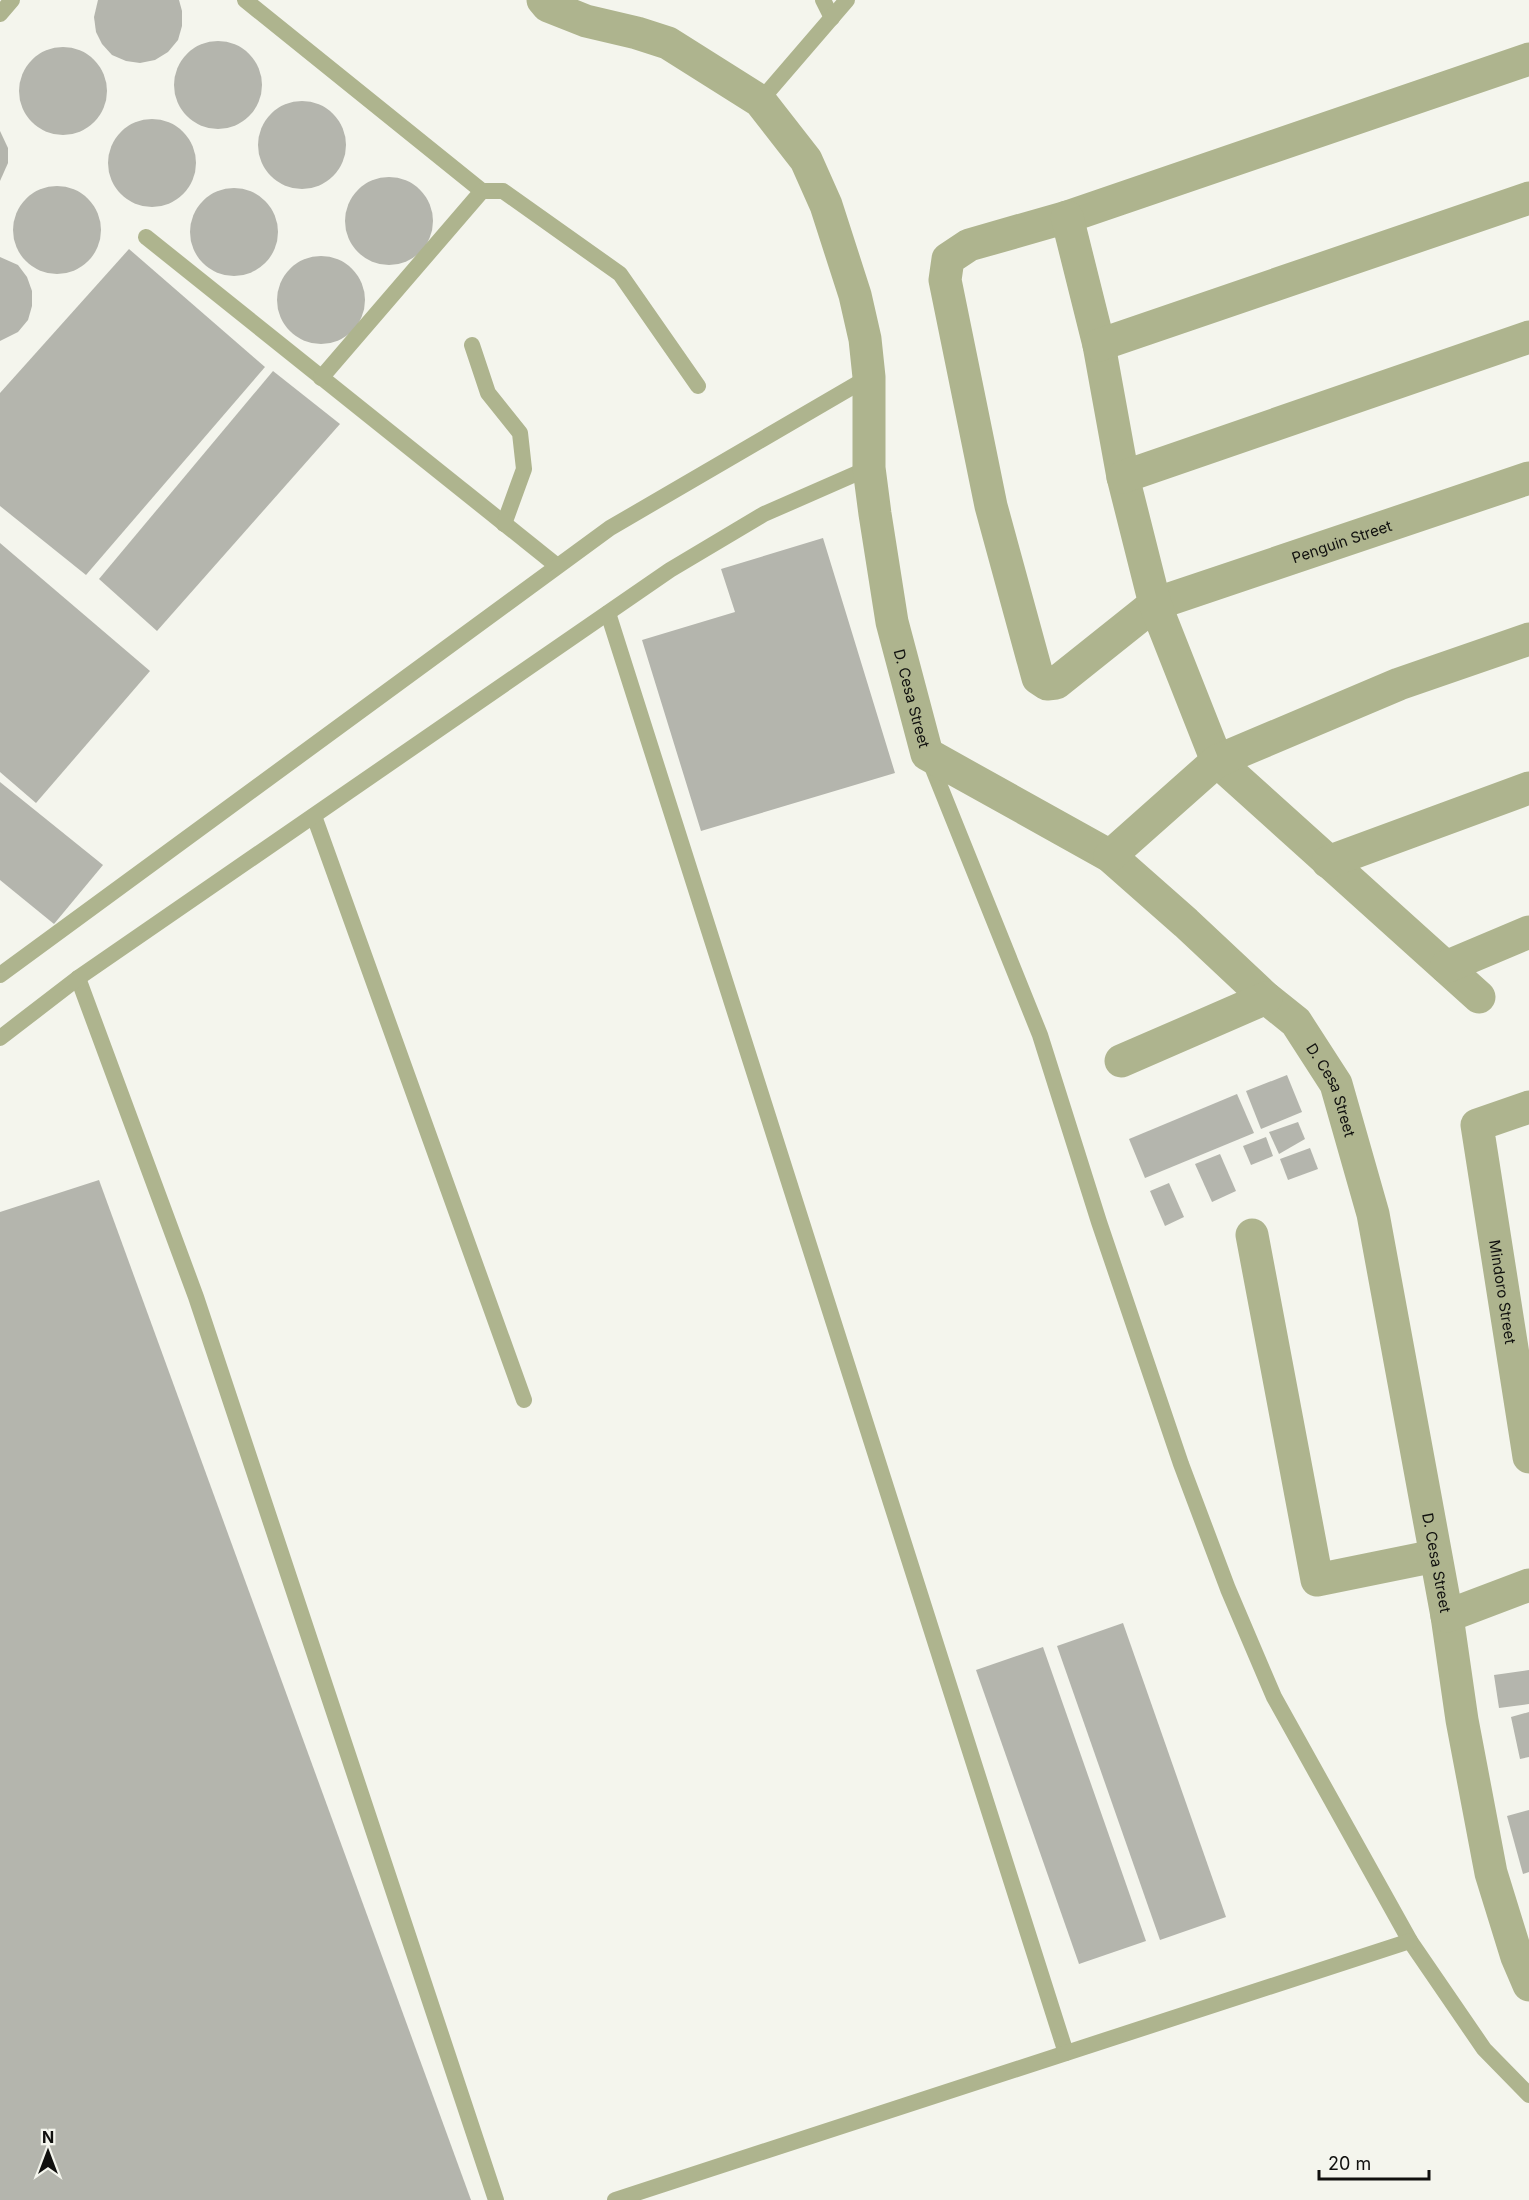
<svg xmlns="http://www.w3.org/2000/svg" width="1529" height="2200" viewBox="0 0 1529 2200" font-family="Inter,sans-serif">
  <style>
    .building { fill: #b4b5ad }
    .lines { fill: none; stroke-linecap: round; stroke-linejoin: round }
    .lane { stroke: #aeb48e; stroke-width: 16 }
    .street { stroke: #aeb48e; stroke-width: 33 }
    .labels { text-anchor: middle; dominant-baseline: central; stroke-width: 6; stroke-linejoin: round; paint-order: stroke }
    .street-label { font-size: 15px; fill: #10100e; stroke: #f4f5ed }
  </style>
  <rect width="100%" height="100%" fill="#f4f5ed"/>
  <g class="building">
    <polygon points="98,0 179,0 182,11 182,26 178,40 168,52 155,60 140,63 126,61 112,55 102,44 96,32 94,17"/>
    <circle cx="218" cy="85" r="44"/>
    <circle cx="63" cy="91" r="44"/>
    <circle cx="302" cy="145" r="44"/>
    <circle cx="152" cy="163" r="44"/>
    <polygon points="0,131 8,148 8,163 0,181"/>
    <circle cx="389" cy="221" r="44"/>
    <circle cx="57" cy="230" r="44"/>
    <circle cx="234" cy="232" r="44"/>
    <polygon points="129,249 265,367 86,575 0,506 0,393"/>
    <circle cx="321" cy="300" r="44"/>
    <polygon points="0,257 18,265 27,277 32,291 32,306 28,320 18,332 0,341"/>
    <polygon points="273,371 340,424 157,631 99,579"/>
    <polygon points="823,538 895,773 701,831 642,640 735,612 721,569"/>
    <polygon points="0,543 150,671 36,803 0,772"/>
    <polygon points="0,782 103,865 54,924 0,880"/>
    <polygon points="1287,1075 1302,1112 1261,1129 1246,1091"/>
    <polygon points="1237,1094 1254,1133 1145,1178 1129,1139"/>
    <polygon points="1298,1122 1305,1139 1279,1154 1269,1132"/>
    <polygon points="1266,1137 1273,1156 1251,1165 1243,1146"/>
    <polygon points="1310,1148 1318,1169 1288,1180 1280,1159"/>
    <polygon points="1220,1154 1236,1191 1212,1202 1195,1164"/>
    <polygon points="99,1180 471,2200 0,2200 0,1212"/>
    <polygon points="1169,1183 1184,1217 1165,1226 1150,1191"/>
    <polygon points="1123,1623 1226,1917 1160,1940 1057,1646"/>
    <polygon points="1043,1647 1146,1941 1079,1964 976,1670"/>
    <polygon points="1529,1670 1529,1704 1499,1708 1494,1675"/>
    <polygon points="1529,1712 1529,1757 1520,1759 1511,1717"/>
    <polygon points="1529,1810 1529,1872 1523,1874 1507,1816"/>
  </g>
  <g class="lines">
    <g class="lane">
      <polyline points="245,0 482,191"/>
      <polyline points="823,0 832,18"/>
      <polyline points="0,14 12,0"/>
      <polyline points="760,101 847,0"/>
      <polyline points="146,237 556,565"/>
      <polyline points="472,345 488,393 520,433 524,469 504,524"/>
      <polyline points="321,378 482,191 503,191 620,274 698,386"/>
      <polyline points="608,613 1066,2053"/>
      <polyline points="929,759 1040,1035 1099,1222 1181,1464 1228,1589 1274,1697 1410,1941 1484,2049 1529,2095"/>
      <polyline points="314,816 524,1400"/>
      <polyline points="0,975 610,528 869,377"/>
      <polyline points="78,978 196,1297 496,2200"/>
      <polyline points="0,1038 78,978 670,570 764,514 869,468"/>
      <polyline points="615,2200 1410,1941"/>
    </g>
    <g class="street">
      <path id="s1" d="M 543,0 L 548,6 L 586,21 L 637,33 L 668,43 L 760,101 L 806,160 L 826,205 L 855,295 L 865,339 L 869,377 L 869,468 L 875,514 L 892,622 L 927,754 L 1110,856 L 1186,923 L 1266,998 L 1296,1022 L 1336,1084 L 1373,1214 L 1447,1616 L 1462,1720 L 1491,1873 L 1517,1957 L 1529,1985"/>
      <path id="s2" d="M 1529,59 L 1067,217 L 969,245 L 948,259 L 945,280 L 991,506 L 1038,678 L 1047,684 L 1056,683 L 1155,604 L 1529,478"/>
      <polyline points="1067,217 1099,345 1123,477 1155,604 1217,761 1479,997"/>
      <polyline points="1099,345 1529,198"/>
      <polyline points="1123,477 1529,337"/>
      <polyline points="1110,856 1217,761 1399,684 1529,639"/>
      <polyline points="1328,862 1529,788"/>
      <polyline points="1446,967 1529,932"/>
      <polyline points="1121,1061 1266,998"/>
      <path id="s3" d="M 1529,1107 L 1477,1125 L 1529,1457"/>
      <polyline points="1252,1235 1317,1580 1435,1556"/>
      <polyline points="1447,1616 1529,1585"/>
    </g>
  </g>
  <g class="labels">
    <g class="street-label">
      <text stroke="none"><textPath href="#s2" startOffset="1389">Penguin Street</textPath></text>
      <text stroke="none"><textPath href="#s1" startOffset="870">D. Cesa Street</textPath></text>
      <text stroke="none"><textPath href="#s1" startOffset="1464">D. Cesa Street</textPath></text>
      <text stroke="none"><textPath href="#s3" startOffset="224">Mindoro Street</textPath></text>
      <text stroke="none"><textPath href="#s1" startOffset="1950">D. Cesa Street</textPath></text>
    </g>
  </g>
  <g transform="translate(48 2152)" stroke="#f4f5ed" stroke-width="4.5" paint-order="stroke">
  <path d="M0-4.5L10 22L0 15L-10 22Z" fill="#10100e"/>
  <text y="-9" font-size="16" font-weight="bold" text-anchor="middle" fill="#10100e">N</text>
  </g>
  <path d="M1319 2170v9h110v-9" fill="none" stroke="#10100e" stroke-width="3"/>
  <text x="1328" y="2170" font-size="18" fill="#10100e" stroke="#f4f5ed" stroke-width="4.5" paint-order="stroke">20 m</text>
</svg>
